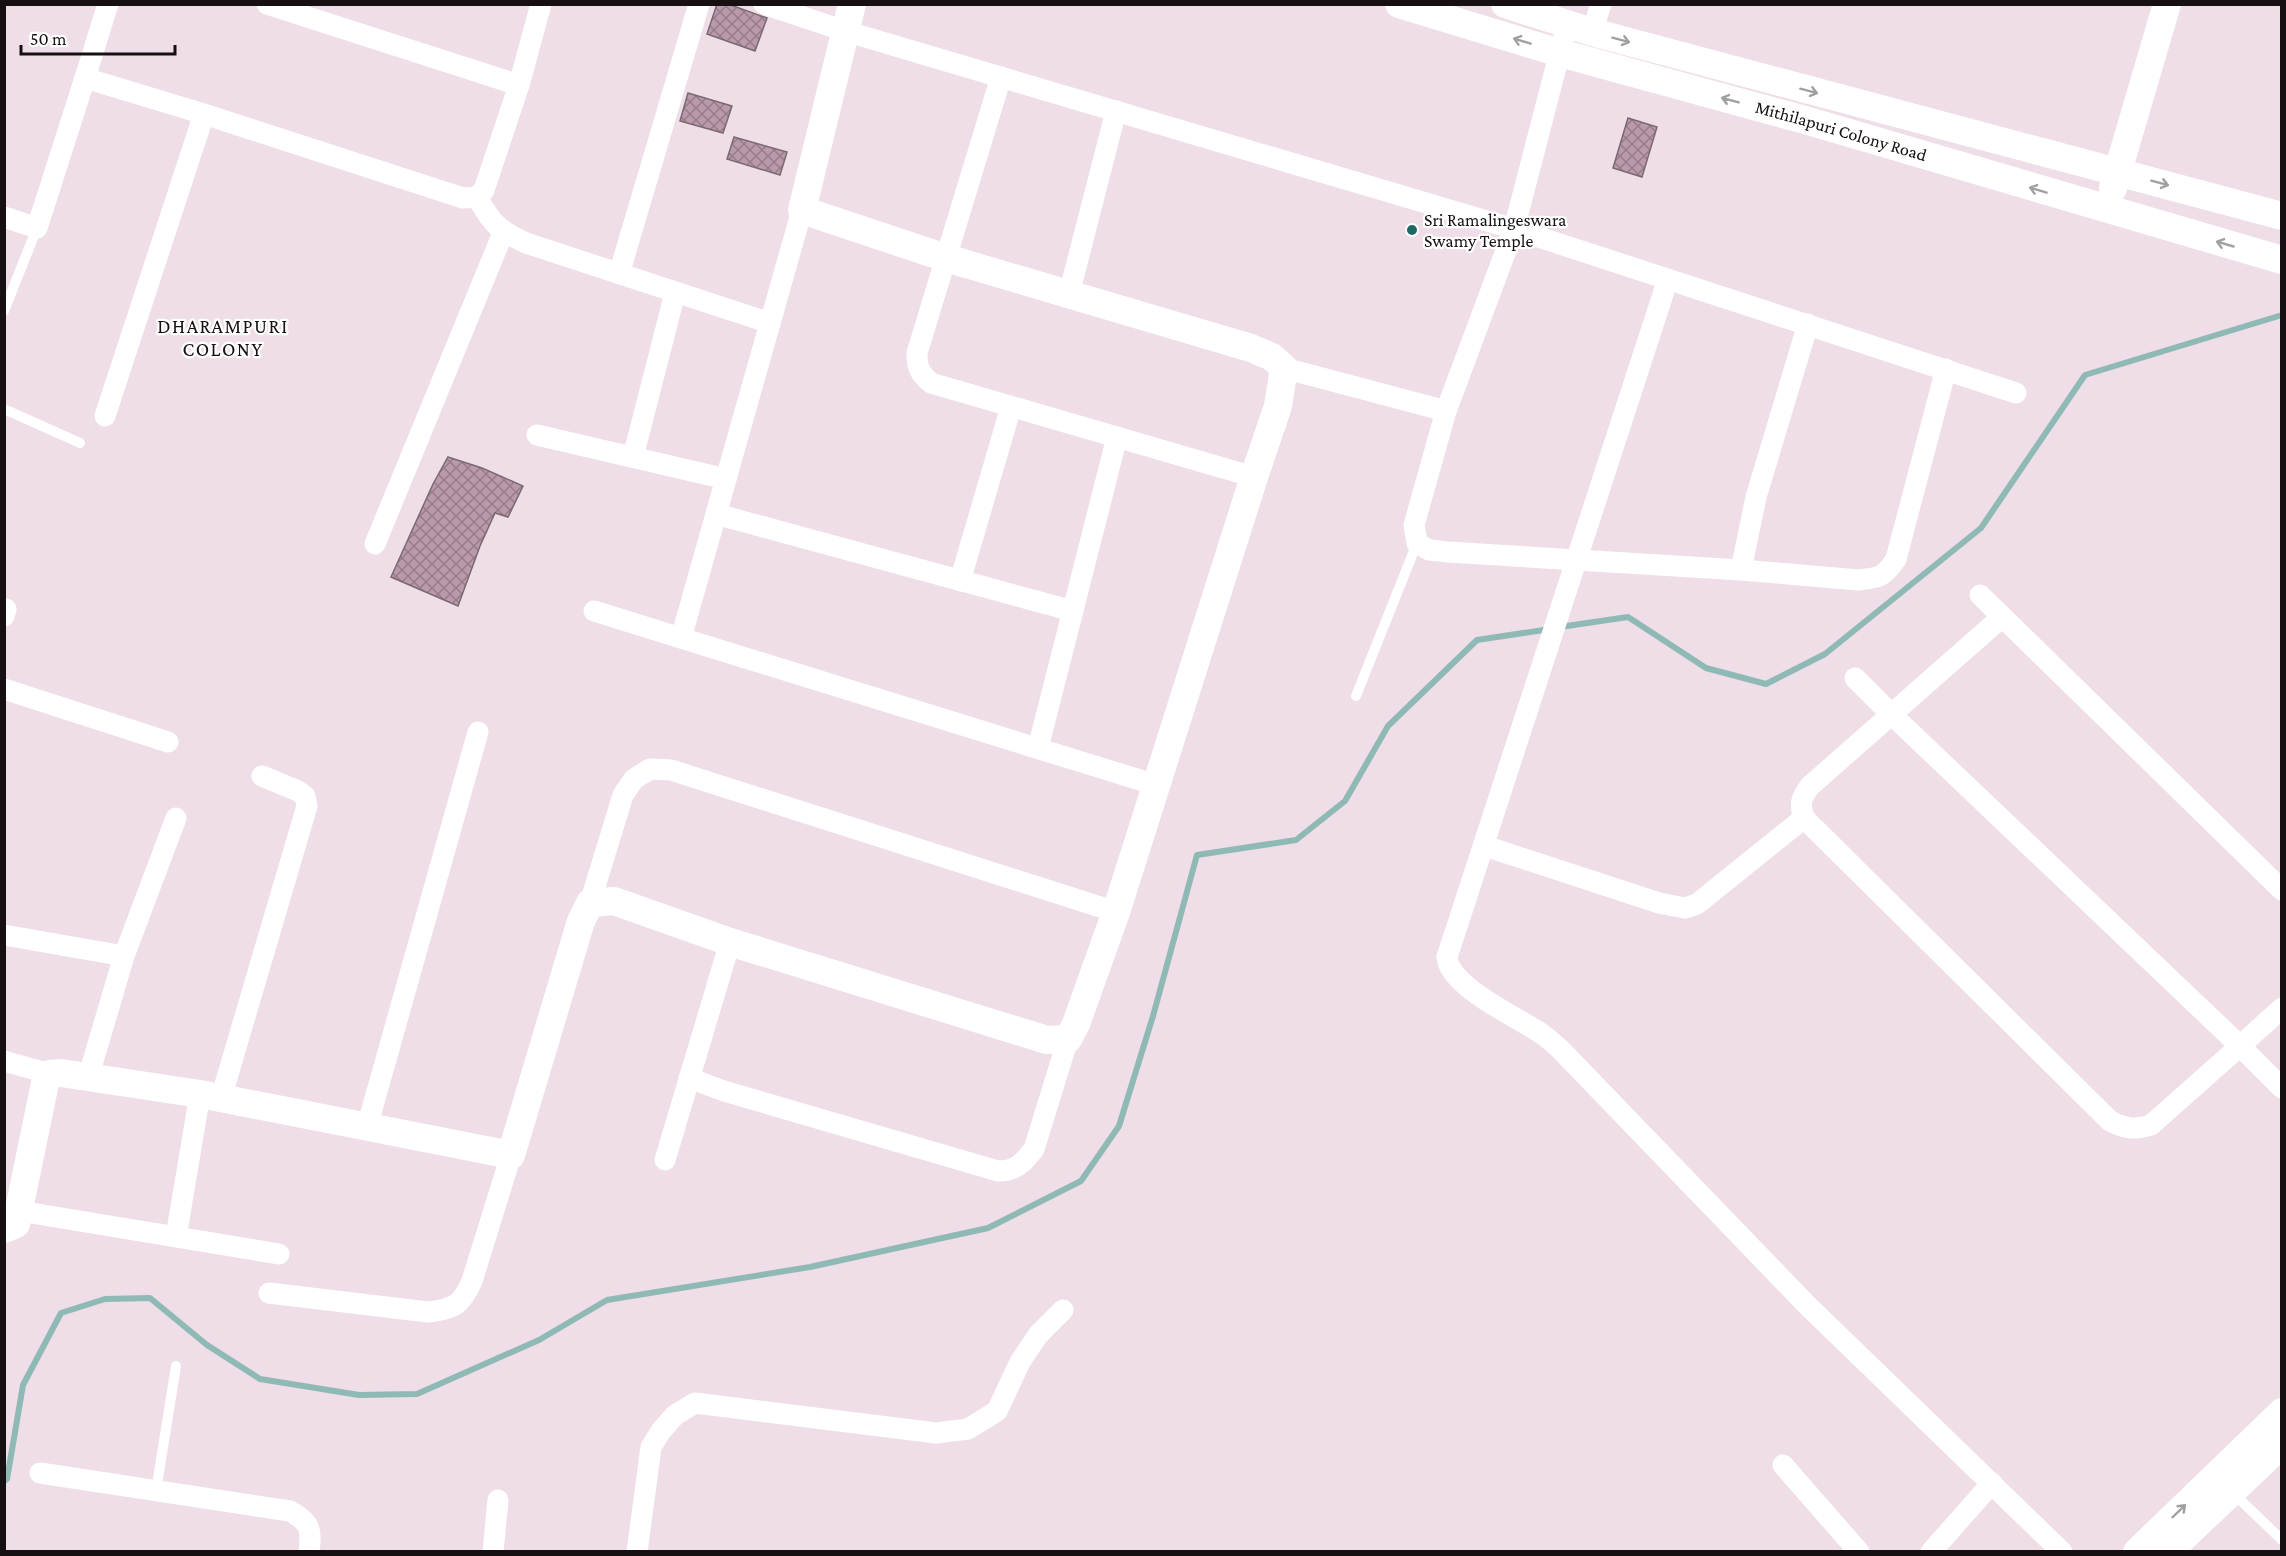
<svg xmlns="http://www.w3.org/2000/svg" width="2286" height="1556" viewBox="0 0 2286 1556" font-family="'Crimson Pro',serif">
  <style>
    .lines { fill: none; stroke-linecap: round; stroke-linejoin: round }
    .stream { stroke: #8fb9b4; stroke-width: 6 }
    .building { fill: url(#building-cross-hatch); stroke: #796a72; stroke-width: 1.5 }
    .lane { stroke: #fff; stroke-width: 10 }
    .street { stroke: #fff; stroke-width: 21 }
    .secondary { stroke: #fff; stroke-width: 28 }
    .oneway { stroke: #a29fa1 }
    .poi-dot { fill: #1c6863; stroke: #fff; stroke-width: 2 }
    .labels { text-anchor: middle; dominant-baseline: central; stroke-width: 4.5; stroke-linejoin: round; paint-order: stroke }
    .street-label { font-size: 18px; fill: #161013; stroke: #fff }
    .poi-label { font-size: 18px; fill: #161013; stroke: #fff; text-anchor: start }
    .neighbourhood-label { font-size: 20px; letter-spacing: 1.5px; fill: #161013; stroke: #fff }
  </style>
  <defs>
    <pattern id="building-cross-hatch" width="8" height="8" patternUnits="userSpaceOnUse" patternTransform="scale(1.5)"><rect width="8" height="8" fill="#ba99aa"/><path d="M0 0l8 8M0 8l8-8" fill="none" stroke="#967b89"/></pattern>
  </defs>
  <rect width="100%" height="100%" fill="#efdee7"/>
  <g class="lines">
    <g class="stream">
      <polyline points="1560,627 1628,617 1706,668 1766,684 1825,654 1981,528 2085,375 2282,315"/>
      <polyline points="4,1481 7,1479 23,1385 61,1313 105,1299 150,1298 207,1345 260,1379 359,1395 417,1394 539,1340 607,1300 810,1267 988,1228 1081,1181 1119,1126 1153,1016 1197,855 1296,840 1345,801 1388,726 1477,640 1550,629"/>
    </g>
  </g>
  <g class="building">
    <polygon points="717,4 728,4 767,18 755,51 707,34"/>
    <polygon points="688,93 732,106 723,133 680,121"/>
    <polygon points="1628,118 1657,127 1642,177 1613,168"/>
    <polygon points="734,137 787,152 780,175 727,159"/>
    <polygon points="448,457 482,468 523,486 508,517 495,513 480,546 458,606 391,577 433,484"/>
  </g>
  <g class="lines">
    <g class="lane">
      <polyline points="4,311 37,228"/>
      <polyline points="4,409 80,443"/>
      <polyline points="1356,696 1417,543"/>
      <polyline points="156,1491 176,1366"/>
      <polyline points="2232,1492 2282,1540"/>
    </g>
    <g class="street">
      <polyline points="108,4 85,78 204,114 463,198 477,197 484,190 519,85 541,4"/>
      <polyline points="267,4 519,85"/>
      <polyline points="764,4 845,31 1514,229 2016,393"/>
      <polyline points="1592,32 1601,4"/>
      <polyline points="1563,40 1514,229 1446,411 1414,525 1417,543 1429,550 1448,552 1741,570 1756,497 1808,324"/>
      <path d="M 1001,77 L 917,353 C 917,367 919,373 931,383 L 1254,477"/>
      <path d="M 477,197 C 492,224 498,230 526,243 L 770,323"/>
      <polyline points="4,217 37,228 85,78"/>
      <polyline points="619,274 699,4"/>
      <path d="M 1668,279 L 1447,957 C 1449,987 1519,1018 1542,1034 C 1549,1039 1554,1044 1560,1049 L 1807,1305 L 2062,1552"/>
      <polyline points="1069,294 1116,111"/>
      <polyline points="1284,368 1446,411"/>
      <polyline points="105,416 204,114"/>
      <polyline points="537,435 726,479"/>
      <polyline points="633,457 675,293"/>
      <polyline points="716,514 1073,611"/>
      <polyline points="375,544 503,233"/>
      <path d="M 1741,570 L 1859,580 C 1879,578 1884,577 1896,559 L 1946,369"/>
      <polyline points="960,581 1011,407"/>
      <polyline points="1980,595 2282,890"/>
      <polyline points="594,611 1156,785"/>
      <polyline points="4,616 6,609"/>
      <polyline points="681,638 802,210"/>
      <path d="M 1855,678 L 1890,713 L 2240,1046 L 2151,1125 C 2135,1130 2126,1129 2110,1121 L 1804,818 C 1799,804 1801,798 1810,786 L 2002,617"/>
      <polyline points="4,689 168,742"/>
      <polyline points="1038,748 1117,437"/>
      <polyline points="1485,846 1659,903 1685,908 1697,904 1804,818"/>
      <polyline points="590,903 623,795 634,779 650,769 671,770 1116,912"/>
      <polyline points="4,935 124,956 88,1078"/>
      <polyline points="124,956 176,818"/>
      <polyline points="2282,1008 2240,1046 2282,1088"/>
      <polyline points="4,1061 50,1074"/>
      <path d="M 689,1078 L 724,1091 L 998,1171 C 1016,1171 1023,1163 1034,1149 L 1068,1039"/>
      <polyline points="221,1098 307,806 305,796 298,791 262,776"/>
      <polyline points="367,1127 478,732"/>
      <polyline points="665,1160 730,942"/>
      <polyline points="19,1211 279,1254"/>
      <polyline points="176,1237 200,1094"/>
      <path d="M 269,1293 L 428,1312 C 455,1309 461,1305 472,1281 L 511,1155"/>
      <polyline points="1783,1465 1859,1552"/>
      <path d="M 40,1473 L 290,1511 C 310,1523 312,1528 309,1552"/>
      <polyline points="493,1552 498,1500"/>
      <polyline points="637,1552 651,1447 661,1431 675,1415 695,1403 936,1433 968,1429 997,1411 1020,1362 1038,1335 1063,1310"/>
      <polyline points="1931,1552 1992,1483"/>
    </g>
    <g class="secondary">
      <path id="s1" d="M 1399,4 L 1560,53 L 1805,120 L 2282,260"/>
      <polyline points="1505,4 1592,32 2282,216"/>
      <polyline points="2113,188 2167,4"/>
      <polyline points="4,1229 16,1224 45,1083 50,1074 61,1073 200,1094 511,1155 581,921 590,903 614,901 730,942 1047,1040 1068,1039 1076,1024 1116,912 1254,477 1278,406 1284,368 1272,357 1251,348 946,258 802,210 852,4"/>
      <polyline points="2137,1552 2282,1412"/>
      <polyline points="2168,1552 2282,1444"/>
    </g>
  </g>
  <defs><path id="oneway-shaft" d="M-6 0H5M1.5-3L5.5 0L1.5 3" fill="none" stroke-width="1.6" stroke-linecap="round" stroke-linejoin="round" transform="scale(1.5)"/></defs>
  <g class="oneway">
    <use href="#oneway-shaft" transform="translate(1621 40) rotate(15)"/>
    <use href="#oneway-shaft" transform="translate(1522 41) rotate(-163)"/>
    <use href="#oneway-shaft" transform="translate(1809 91) rotate(15)"/>
    <use href="#oneway-shaft" transform="translate(1730 100) rotate(-165)"/>
    <use href="#oneway-shaft" transform="translate(2160 183) rotate(15)"/>
    <use href="#oneway-shaft" transform="translate(2038 190) rotate(-163)"/>
    <use href="#oneway-shaft" transform="translate(2225 244) rotate(-164)"/>
    <use href="#oneway-shaft" transform="translate(2179 1511) rotate(-44)"/>
  </g>
  <circle class="poi-dot" cx="1412" cy="230" r="6"/>
  <g class="labels">
    <g class="street-label">
      <text stroke="none"><textPath href="#s1" startOffset="460">Mithilapuri Colony Road</textPath></text>
    </g>
    <g class="poi-label">
      <text x="1424" y="220">Sri Ramalingeswara<tspan x="1424" dy="21">Swamy Temple</tspan></text>
    </g>
    <g class="neighbourhood-label">
      <text x="223" y="326">DHARAMPURI<tspan x="223" dy="23">COLONY</tspan></text>
    </g>
  </g>
  <rect width="2286" height="1556" fill="none" stroke="#161013" stroke-width="12"/>
  <path d="M21 45v9h154v-9" fill="none" stroke="#161013" stroke-width="3"/>
  <text x="30" y="45" font-size="18" fill="#161013" stroke="#ffffff" stroke-width="4.5" paint-order="stroke">50 m</text>
</svg>
